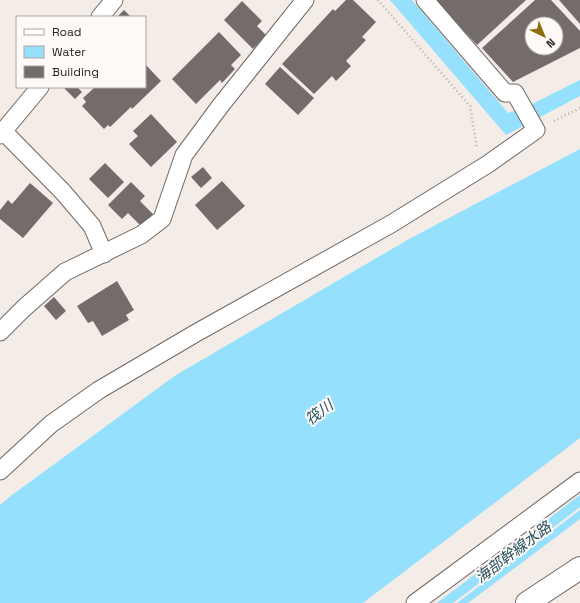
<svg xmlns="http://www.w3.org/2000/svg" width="580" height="603" viewBox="0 0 580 603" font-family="'Space Grotesk','Noto Sans JP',sans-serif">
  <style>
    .water { fill: #95e0fc }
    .building { fill: #746c6b; fill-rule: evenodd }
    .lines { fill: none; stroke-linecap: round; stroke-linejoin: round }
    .street-casing { stroke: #6e6763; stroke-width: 19 }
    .secondary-casing { stroke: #6e6763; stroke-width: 24 }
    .path { stroke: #b4aeaa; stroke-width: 2.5; stroke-dasharray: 1 3; stroke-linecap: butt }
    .street { stroke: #fff; stroke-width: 17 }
    .secondary { stroke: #fff; stroke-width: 22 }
    .labels { text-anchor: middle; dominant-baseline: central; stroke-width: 4; stroke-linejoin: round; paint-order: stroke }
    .water-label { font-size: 15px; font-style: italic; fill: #25505f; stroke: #fffaf7 }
  </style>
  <rect width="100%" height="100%" fill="#f4ece7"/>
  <g class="water">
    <polygon points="390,0 412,0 508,113 526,107 580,80 580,96 506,135"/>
    <polygon points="580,149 580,438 363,603 0,603 0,505 12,495 176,375 409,239"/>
    <polygon points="580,495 580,507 453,603 437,603"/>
    <polygon points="580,510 580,519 468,603 457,603"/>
  </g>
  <g class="building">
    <polygon points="346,0 353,0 376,22 362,37 366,40 346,61 351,66 336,81 332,76 314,94 282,64 333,9 335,11"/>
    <polygon points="435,0 526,0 477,45"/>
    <path d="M 535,0 L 551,0 L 580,31 L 580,48 L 513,82 L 482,48 ZM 532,24 L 556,24 L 556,48 L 532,48 Z"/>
    <polygon points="559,0 580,0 580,24"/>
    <polygon points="242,1 262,21 257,26 266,35 253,49 224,20"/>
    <polygon points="124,10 131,17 117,17"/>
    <polygon points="219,32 241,55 231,65 235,69 222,83 220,80 196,104 172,79"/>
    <polygon points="145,64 161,81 132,109 131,107 110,127 108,125 104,129 82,106 86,102 83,98 95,87 145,87"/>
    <polygon points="280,67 314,98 298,115 265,84"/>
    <polygon points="63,87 77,87 82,92 75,99"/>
    <polygon points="151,114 177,142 151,167 129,144 138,136 133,131"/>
    <polygon points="105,163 124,182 108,198 89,179"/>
    <polygon points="203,167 212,178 201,188 191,177"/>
    <polygon points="222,181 245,206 217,230 195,205"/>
    <polygon points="131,182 145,196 140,201 153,214 141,226 128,213 122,219 108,205"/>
    <polygon points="30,183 53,203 23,238 0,219 0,210 8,200 12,204"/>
    <polygon points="117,281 134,310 126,315 129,320 102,336 93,321 88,323 77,306"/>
    <polygon points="54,297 66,311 56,320 44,306"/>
  </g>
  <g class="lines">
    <g class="street-casing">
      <g id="street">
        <polyline points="100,17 114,0"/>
        <polyline points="3,131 63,192 92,226 104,254"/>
        <polyline points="0,135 40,87"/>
        <polyline points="0,332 24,308 65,272 141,235 162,219 184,155 221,105 305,0"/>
        <polyline points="0,471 51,424 99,390 196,333 391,224 488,164 536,130 515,93 505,93 425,0"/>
        <polyline points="415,603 580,481"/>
      </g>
    </g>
    <g class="secondary-casing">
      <polyline id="secondary" points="527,603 580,568"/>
    </g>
    <g class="path">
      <polyline points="378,0 470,106 477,149"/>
      <polyline points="554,121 580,108"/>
    </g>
    <use href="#street" class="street"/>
    <use href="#secondary" class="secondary"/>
  </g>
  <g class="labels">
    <g class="water-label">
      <text transform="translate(319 412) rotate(-37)">筏川</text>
      <text transform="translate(513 552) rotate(-37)">海部幹線水路</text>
    </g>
  </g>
  <rect x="16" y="16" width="130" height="72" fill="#fffaf7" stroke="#aaa6a3"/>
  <rect x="24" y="29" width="20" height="6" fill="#ffffff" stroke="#aaa6a3"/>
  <text x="52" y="36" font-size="12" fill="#2a2725">Road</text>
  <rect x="24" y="46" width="20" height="12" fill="#95e0fc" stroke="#aaa6a3"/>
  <text x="52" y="56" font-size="12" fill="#2a2725">Water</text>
  <rect x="24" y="66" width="20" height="12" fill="#746c6b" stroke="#aaa6a3"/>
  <text x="52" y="76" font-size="12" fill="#2a2725">Building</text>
  <g transform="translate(544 36) rotate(137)"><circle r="19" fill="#fffaf7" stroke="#aaa6a3"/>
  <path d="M0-3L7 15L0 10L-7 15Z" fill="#8c6c0d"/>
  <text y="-6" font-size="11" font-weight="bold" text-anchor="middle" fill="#2a2725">N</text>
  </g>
</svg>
